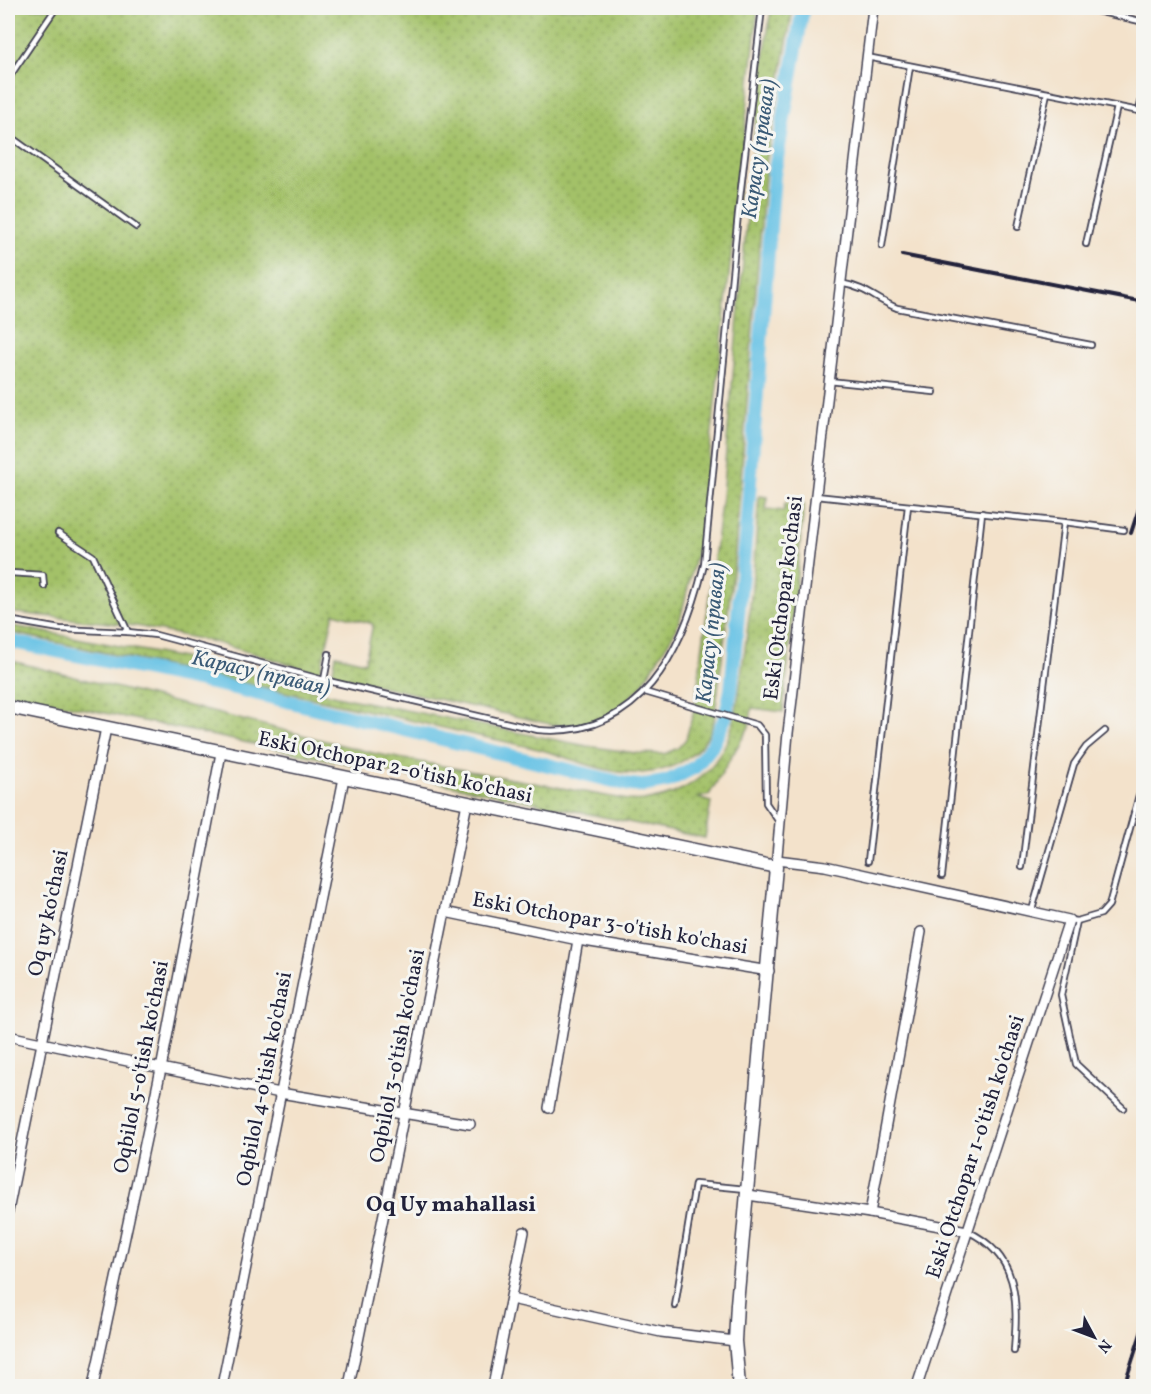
<svg xmlns="http://www.w3.org/2000/svg" width="1151" height="1394" viewBox="0 0 1151 1394" font-family="Vollkorn,serif">
  <style>
    .green { fill: url(#green-dots); stroke: #627252; stroke-width: 1.5 }
    .lines { fill: none; stroke-linecap: round; stroke-linejoin: round }
    .canal { stroke: #67c2e5; stroke-width: 14 }
    .service-casing { stroke: #413f51; stroke-width: 8 }
    .minor-casing { stroke: #413f51; stroke-width: 12 }
    .tertiary-casing { stroke: #413f51; stroke-width: 15 }
    .service { stroke: #fff; stroke-width: 4.5 }
    .minor { stroke: #fff; stroke-width: 9 }
    .tertiary { stroke: #fff; stroke-width: 12 }
    .rail { stroke: #22223b; stroke-width: 4 }
    .labels { text-anchor: middle; dominant-baseline: central; stroke-width: 6; stroke-linejoin: round; paint-order: stroke }
    .street-label { font-size: 21px; fill: #22223b; stroke: #f6f6f2 }
    .water-label { font-size: 22px; font-style: italic; fill: #3a5a76; stroke: #f6f6f2 }
    .neighbourhood-label { font-size: 22px; font-weight: bold; fill: #22223b; stroke: #f6f6f2 }
  </style>
  <defs>
    <pattern id="green-dots" width="8" height="8" patternUnits="userSpaceOnUse" patternTransform="scale(1.5)"><rect width="8" height="8" fill="#a3c168"/><path d="M2 2h.1M6 6h.1" fill="none" stroke="#849c57" stroke-width="1.8" stroke-linecap="round"/></pattern>
  </defs>
  <rect width="100%" height="100%" fill="#f6f6f2"/>
  <filter id="ink" filterUnits="userSpaceOnUse"><feTurbulence type="fractalNoise" baseFrequency=".0167" numOctaves="2"/><feDisplacementMap in="SourceGraphic" scale="12" xChannelSelector="R" yChannelSelector="G"/><feConvolveMatrix kernelMatrix="1 2 1 2 8 2 1 2 1" color-interpolation-filters="sRGB"/></filter>
  <filter id="wash" filterUnits="userSpaceOnUse"><feTurbulence type="fractalNoise" baseFrequency=".008" numOctaves="4" result="noise"/><feDisplacementMap in="SourceGraphic" scale="24" xChannelSelector="R" yChannelSelector="G"/><feGaussianBlur stdDeviation="1.35" result="paint"/><feColorMatrix in="noise" values="0 0 0 0 0 0 0 0 0 0 0 0 0 0 0 0 0 1.4 0 .05"/><feComposite in="paint" operator="in"/></filter>
  <g filter="url(#wash)">
    <rect width="100%" height="100%" fill="#f3e2cb"/>
    <g class="green">
      <polygon points="8,8 758,8 701,533 681,616 674,633 640,688 616,710 602,718 577,726 554,725 332,675 336,655 365,662 373,624 334,613 320,673 210,641 136,626 8,612"/>
      <path d="M 771,8 L 793,8 L 766,162 L 734,565 L 714,721 C 704,754 675,771 642,773 C 609,775 576,760 545,751 C 522,745 498,740 474,735 C 319,699 163,665 8,632 L 8,625 L 188,659 L 350,699 L 587,746 L 636,753 L 664,754 L 678,748 L 686,739 L 695,706 L 722,496 L 756,117 Z"/>
      <path d="M 759,496 L 767,497 L 766,509 L 784,511 L 785,503 L 804,505 L 783,712 L 752,708 L 749,727 L 709,795 L 698,798 L 711,802 L 705,838 L 8,693 L 8,660 L 377,754 L 628,800 C 668,804 708,781 725,745 C 736,722 739,694 742,669 C 751,612 755,554 759,496 Z"/>
    </g>
    <g class="lines">
      <polyline class="canal" points="8,641 230,687 630,785 642,786 668,781 695,767 712,746 725,718 731,690 747,520 774,175 803,8"/>
    </g>
  </g>
  <g filter="url(#ink)">
    <g class="lines">
      <g class="service-casing">
        <g id="service">
          <polyline points="1084,8 1144,22"/>
          <polyline points="867,57 1144,112"/>
          <polyline points="8,79 56,8"/>
          <polyline points="1139,111 1144,90"/>
          <polyline points="8,135 136,227"/>
          <polyline points="1018,227 1047,93"/>
          <polyline points="1086,244 1117,107"/>
          <polyline points="882,246 910,66"/>
          <path d="M 840,283 C 868,288 873,298 897,308 L 1091,345"/>
          <polyline points="829,381 934,392"/>
          <polyline points="816,496 1064,522 1022,867"/>
          <polyline points="1064,522 1124,530"/>
          <polyline points="8,578 10,573 43,575 44,586"/>
          <polyline points="8,620 60,629 128,632 93,556 58,533"/>
          <path d="M 128,632 L 156,635 L 324,680 L 538,730 C 641,739 683,651 704,565 L 738,214 L 762,8"/>
          <polyline points="324,680 329,654"/>
          <polyline points="645,692 757,725 765,735 766,803 779,822"/>
          <polyline points="868,861 908,506"/>
          <polyline points="942,876 982,513"/>
          <polyline points="1032,910 1074,764 1086,747 1105,731"/>
          <polyline points="1069,920 1077,921 1061,995 1076,1064 1123,1108"/>
          <polyline points="1077,921 1101,914 1109,905 1139,795 1144,794"/>
          <path d="M 967,1231 C 1019,1255 1018,1300 1014,1351"/>
          <polyline points="675,1306 695,1184 746,1189"/>
        </g>
      </g>
      <g class="minor-casing">
        <g id="minor">
          <polyline points="777,860 825,866 1069,920 917,1386"/>
          <polyline points="776,867 788,733 873,8"/>
          <polyline points="445,912 578,940 769,971"/>
          <polyline points="8,1036 280,1093 470,1124"/>
          <polyline points="549,1108 578,940"/>
          <polyline points="748,1195 870,1213 967,1231"/>
          <polyline points="8,1211 106,728"/>
          <polyline points="870,1213 921,932"/>
          <polyline points="511,1299 661,1332 735,1341"/>
          <polyline points="93,1386 161,1069 221,753"/>
          <polyline points="222,1386 344,778"/>
          <polyline points="349,1386 467,803"/>
          <polyline points="493,1386 524,1232"/>
        </g>
      </g>
      <g class="tertiary-casing">
        <polyline id="tertiary" points="8,707 776,867 737,1304 735,1341 739,1386"/>
      </g>
      <use href="#service" class="service"/>
      <use href="#minor" class="minor"/>
      <use href="#tertiary" class="tertiary"/>
      <g class="rail">
        <polyline points="902,255 1144,302"/>
        <polyline points="1131,533 1144,493"/>
        <polyline points="1124,1386 1144,1324"/>
      </g>
    </g>
  </g>
  <g class="labels">
    <g class="street-label">
      <text transform="translate(784 598) rotate(-83)">Eski Otchopar ko'chasi</text>
      <text transform="translate(395 768) rotate(12)">Eski Otchopar 2-o'tish ko'chasi</text>
      <text transform="translate(49 913) rotate(-78)">Oq uy ko'chasi</text>
      <text transform="translate(610 924) rotate(10)">Eski Otchopar 3-o'tish ko'chasi</text>
      <text transform="translate(398 1056) rotate(-79)">Oqbilol 3-o'tish ko'chasi</text>
      <text transform="translate(142 1067) rotate(-79)">Oqbilol 5-o'tish ko'chasi</text>
      <text transform="translate(265 1079) rotate(-79)">Oqbilol 4-o'tish ko'chasi</text>
      <text transform="translate(976 1147) rotate(-72)">Eski Otchopar 1-o'tish ko'chasi</text>
    </g>
    <g class="water-label">
      <text transform="translate(760 149) rotate(-82)">Карасу (правая)</text>
      <text transform="translate(712 633) rotate(-84)">Карасу (правая)</text>
      <text transform="translate(261 674) rotate(13)">Карасу (правая)</text>
    </g>
    <g class="neighbourhood-label">
      <text x="451" y="1205">Oq Uy mahallasi</text>
    </g>
  </g>
  <rect width="1151" height="1394" fill="none" stroke="#f6f6f2" stroke-width="30"/>
  <g transform="translate(1094 1337) rotate(131)" stroke="#f6f6f2" stroke-width="4.5" paint-order="stroke">
  <path d="M0-4.5L10 22L0 15L-10 22Z" fill="#22223b"/>
  <text y="-9" font-size="16" font-weight="bold" text-anchor="middle" fill="#22223b">N</text>
  </g>
</svg>
